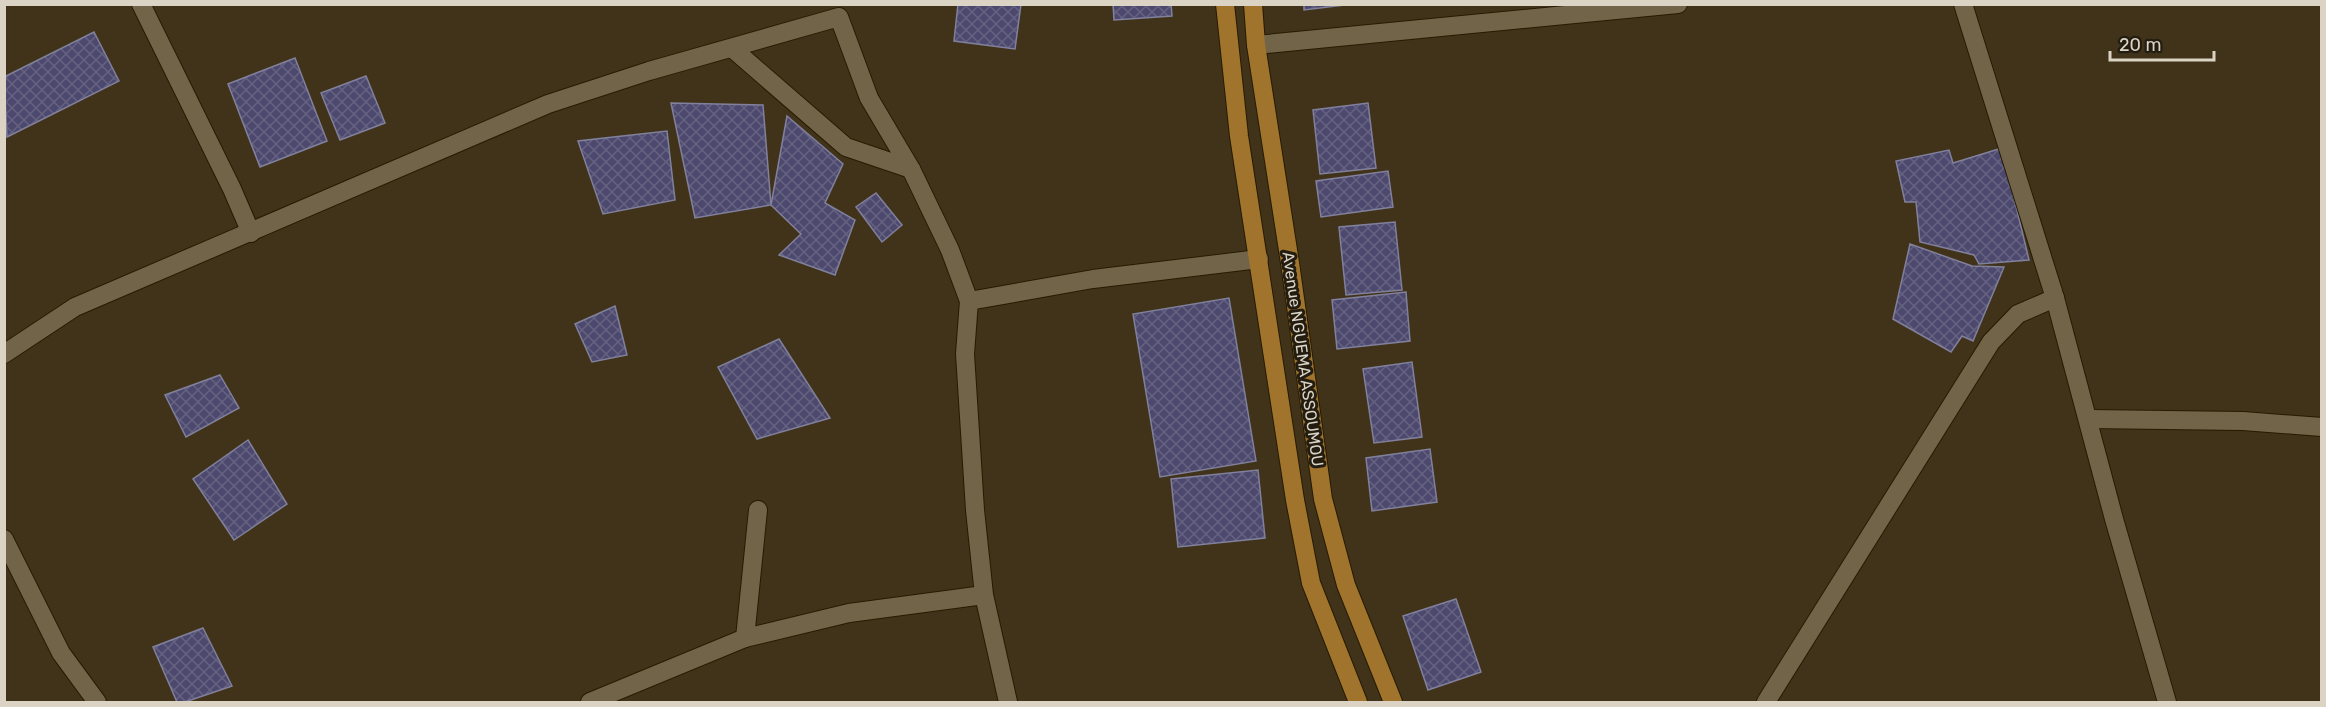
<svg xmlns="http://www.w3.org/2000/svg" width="2326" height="707" viewBox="0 0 2326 707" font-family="Rubik,sans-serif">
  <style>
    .building { fill: url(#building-cross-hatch); stroke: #81809d; stroke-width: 1.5 }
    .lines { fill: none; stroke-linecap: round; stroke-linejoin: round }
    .minor-casing { stroke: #261b02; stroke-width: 20 }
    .primary-casing { stroke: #261b02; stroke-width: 20 }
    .minor { stroke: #726449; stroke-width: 18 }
    .primary { stroke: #a1742d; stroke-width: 18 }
    .labels { text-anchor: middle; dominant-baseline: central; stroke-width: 6; stroke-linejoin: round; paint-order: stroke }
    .street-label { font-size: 16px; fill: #dbd4c5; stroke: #221c11 }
  </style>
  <defs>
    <pattern id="building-cross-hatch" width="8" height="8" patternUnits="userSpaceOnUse" patternTransform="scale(1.5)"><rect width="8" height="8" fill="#4d496e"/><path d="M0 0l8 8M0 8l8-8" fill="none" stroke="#666281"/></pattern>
  </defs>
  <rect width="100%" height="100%" fill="#403319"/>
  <g class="building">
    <polygon points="958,4 1021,4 1015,49 954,41"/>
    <polygon points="1113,4 1171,4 1172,16 1114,20"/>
    <polygon points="1304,4 1353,4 1304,10"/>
    <polygon points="94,32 119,81 7,137 4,77"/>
    <polygon points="295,58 327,141 260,167 228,84"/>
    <polygon points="366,76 385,123 340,140 321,93"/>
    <polygon points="671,103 763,105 771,205 695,218"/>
    <polygon points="1368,103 1376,168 1320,174 1313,110"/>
    <polygon points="787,116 843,164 825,203 855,220 835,275 779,255 801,234 771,205"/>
    <polygon points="667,131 675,200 603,214 578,141"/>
    <polygon points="2002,148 2029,260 1979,264 1974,255 1920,242 1916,202 1905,202 1896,161 1949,150 1953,163"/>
    <polygon points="1388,171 1393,207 1321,217 1316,181"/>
    <polygon points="876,193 902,225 882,242 856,207"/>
    <polygon points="1395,222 1402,290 1346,295 1339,227"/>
    <polygon points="1910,244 1972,266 2004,267 1973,341 1962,336 1951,352 1893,319"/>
    <polygon points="1406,292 1410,341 1337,349 1332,300"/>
    <polygon points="1229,298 1256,461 1160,477 1133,314"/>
    <polygon points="615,306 627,355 592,362 575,324"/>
    <polygon points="779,339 830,418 757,439 718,367"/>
    <polygon points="1412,362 1422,437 1374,443 1363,369"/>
    <polygon points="220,375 239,408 186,437 165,395"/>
    <polygon points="248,440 287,504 234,540 193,479"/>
    <polygon points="1430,449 1437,502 1372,511 1366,458"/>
    <polygon points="1258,470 1265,538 1178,547 1171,479"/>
    <polygon points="1456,599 1481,672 1428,690 1403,616"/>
    <polygon points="203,628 232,686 185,702 177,702 153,647"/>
  </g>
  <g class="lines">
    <g class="minor-casing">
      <g id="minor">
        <polyline points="141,4 232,189 251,233"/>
        <polyline points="1963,4 2055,298 2114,519 2167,702"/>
        <polyline points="1256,45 1678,4"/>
        <polyline points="733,49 846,147 911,169"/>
        <polyline points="4,354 75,307 548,104 649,71 839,17 869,98 911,169 950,250 969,301"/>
        <polyline points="2089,419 2243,421 2322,427"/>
        <polyline points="4,539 61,653 97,702"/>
        <polyline points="745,638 758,510"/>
        <polyline points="590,702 745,638 849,613 984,595"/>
        <polyline points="1008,702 984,595 975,510 965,354 969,301 1093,279 1259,259"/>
        <polyline points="1766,702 1991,342 2018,314 2055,298"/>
      </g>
    </g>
    <g class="primary-casing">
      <g id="primary">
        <polyline points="1225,4 1239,136 1295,500 1311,583 1358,702"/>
        <polyline points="1253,4 1256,45 1290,263 1323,499 1346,585 1393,702"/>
      </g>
    </g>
    <use href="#minor" class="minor"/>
    <use href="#primary" class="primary"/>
  </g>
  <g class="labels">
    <g class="street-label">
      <text transform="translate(1303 359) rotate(82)">Avenue NGUEMA ASSOUMOU</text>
    </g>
  </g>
  <rect width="2326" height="707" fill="none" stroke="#dbd4c5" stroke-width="12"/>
  <path d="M2110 51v9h104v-9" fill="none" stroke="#dbd4c5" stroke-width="3"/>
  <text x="2119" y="51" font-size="18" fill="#dbd4c5" stroke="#221c11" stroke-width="4.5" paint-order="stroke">20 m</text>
</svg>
